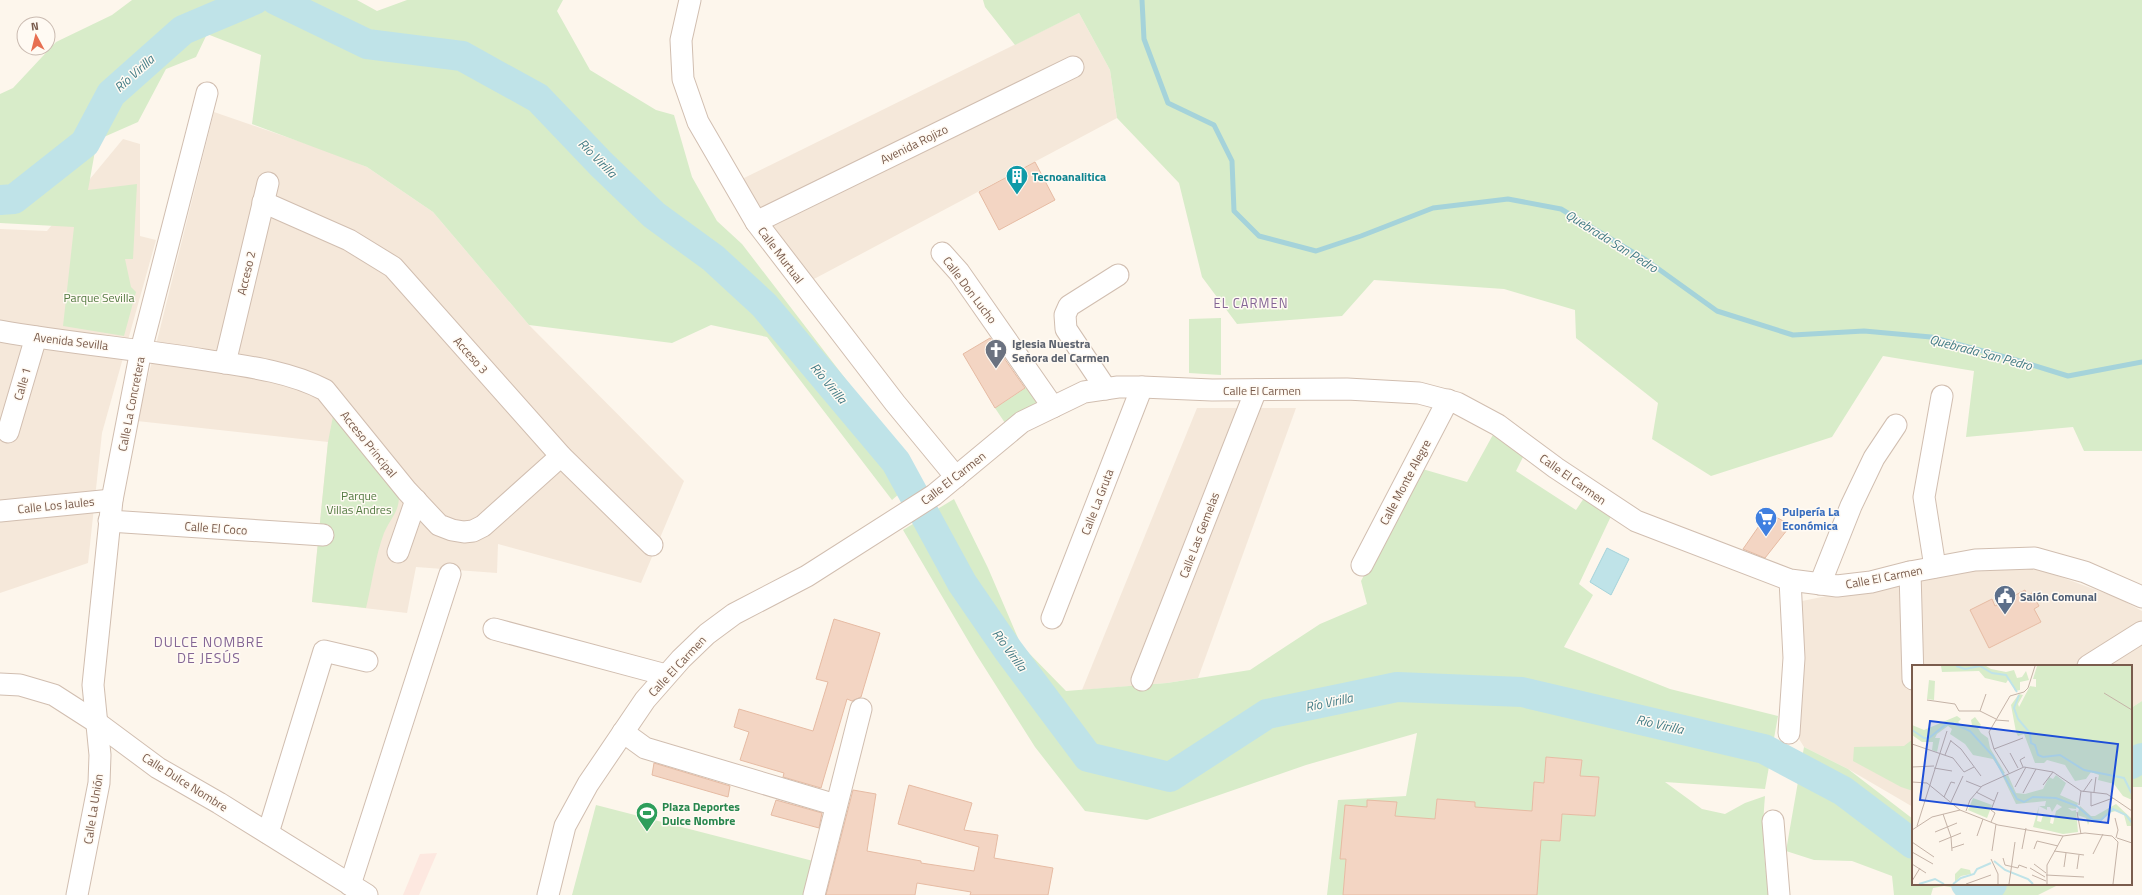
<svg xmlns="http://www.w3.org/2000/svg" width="2142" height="895" viewBox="0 0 2142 895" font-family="'Titillium Web',sans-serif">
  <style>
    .residential { fill: #f5e8da }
    .commercial { fill: #fde8e0 }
    .green { fill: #d8ecc9 }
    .water { fill: #bfe3e8; stroke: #a5d3da }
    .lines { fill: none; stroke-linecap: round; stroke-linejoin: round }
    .stream { stroke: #a5d3da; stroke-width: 5 }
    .river { stroke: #bfe3e8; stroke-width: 30 }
    .building { fill: #f3d5c3; stroke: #e6bba3 }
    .minor-casing { stroke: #d1beb0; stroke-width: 23 }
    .minor { stroke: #fff; stroke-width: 21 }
    .labels { text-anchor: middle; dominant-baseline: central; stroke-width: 3; stroke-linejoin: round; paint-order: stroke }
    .street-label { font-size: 12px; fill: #7a5c4d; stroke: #fffaf3 }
    .culture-label { font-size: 12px; font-weight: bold; fill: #0d838f; stroke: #fffaf3; text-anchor: start }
    .park-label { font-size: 12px; fill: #537a41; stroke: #fffaf3 }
    .worship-label { font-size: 12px; font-weight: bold; fill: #5b616d; stroke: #fffaf3; text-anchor: start }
    .shop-label { font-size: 12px; font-weight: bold; fill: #366cbe; stroke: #fffaf3; text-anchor: start }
    .service-label { font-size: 12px; font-weight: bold; fill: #4e5e75; stroke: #fffaf3; text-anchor: start }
    .leisure-label { font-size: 12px; font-weight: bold; fill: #27864d; stroke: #fffaf3; text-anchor: start }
    .water-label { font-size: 13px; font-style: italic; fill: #437c86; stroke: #fffaf3 }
    .neighbourhood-label { font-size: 13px; letter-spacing: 1px; fill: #846695; stroke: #fffaf3 }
    .quarter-label { font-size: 14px; letter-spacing: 1px; fill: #846695; stroke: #fffaf3 }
    .inset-river { fill: none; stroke: #bfe3e8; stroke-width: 2 }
    .inset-road { fill: none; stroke: #c5b3a7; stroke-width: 1 }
    .view { fill: #1d4ed8; fill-opacity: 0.15; stroke: #1d4ed8; stroke-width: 2 }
    .inset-edge { fill: none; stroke: #7a5c4d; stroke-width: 2 }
  </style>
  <rect width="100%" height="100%" fill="#fdf6ec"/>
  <g class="residential">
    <polygon points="1079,13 1110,70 1117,118 814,279 773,227 742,179"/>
    <polygon points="214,112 330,152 367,167 433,212 529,325 684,481 641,583 498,544 497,573 416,567 407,613 312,602 328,442 137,421"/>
    <polygon points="123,139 140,144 140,236 156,240 102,433 88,563 0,593 0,229 47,231"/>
    <polygon points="1197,408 1296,408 1198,678 1167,683 1082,690"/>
    <polygon points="2006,565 2042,570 2118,598 2142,611 2142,701 2131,708 2131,666 1913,666 1913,807 1848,769 1804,747 1796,734 1802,601 1950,571"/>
  </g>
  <polygon class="commercial" points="437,853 419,895 403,895 420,854"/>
  <g class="green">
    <polygon points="132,0 357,0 377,11 407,0 563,0 557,11 590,70 656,110 674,115 692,177 717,221 742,244 920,476 892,500 767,337 711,325 672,343 529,325 433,212 367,167 252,124 261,55 207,34 196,57 166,69 138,122 97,140 88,190 137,184 133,259 125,259 131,287 136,292 124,336 63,326 74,227 0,223 0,94 13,88 56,42 112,15"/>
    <polygon points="983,0 2142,0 2142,451 2084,451 2073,427 1966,437 1974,371 1883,356 1832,437 1711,476 1652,439 1658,403 1576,338 1575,310 1504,289 1374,280 1342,316 1237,324 1202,277 1179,183 1117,118 1110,70 1079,13 1015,45 985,7"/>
    <polygon points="1221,318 1221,375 1189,373 1189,319"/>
    <polygon points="1030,385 1042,403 1007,426 995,408"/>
    <path d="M 334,411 L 398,491 C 402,509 391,517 384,533 C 375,557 372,584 366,608 L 312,602 L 328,442 Z"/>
    <path d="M 1495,431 L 1525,453 L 1516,471 L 1576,510 L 1586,495 L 1613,512 L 1579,584 L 1593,595 L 1564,647 L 1670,689 L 1778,716 L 1765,789 L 1665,782 L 1702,809 L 1725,814 L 1745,803 L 1765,796 C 1762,830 1763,861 1770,895 L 1537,895 L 1541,840 L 1560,841 L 1562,814 L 1595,816 L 1599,777 L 1580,776 L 1581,760 L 1546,757 L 1544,783 L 1534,782 L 1532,811 L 1471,852 L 1475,802 L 1437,799 L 1433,838 L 1395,816 L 1397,803 L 1367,801 L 1367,807 L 1341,859 L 1346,859 L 1343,895 L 1327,895 L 1338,800 L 1406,796 L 1417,733 L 1306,765 L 1147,820 L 1085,811 L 1035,747 L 976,654 L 903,530 L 954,499 L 988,568 L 1021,645 L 1066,691 L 1167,683 L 1250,670 L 1320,624 L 1367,604 L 1361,581 L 1419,468 L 1467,482 Z"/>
    <polygon points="2142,701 2142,787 2133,787 2131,789 2131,708"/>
    <polygon points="1913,739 1913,791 1901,787 1853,761 1854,747 1904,746"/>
    <polygon points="1804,747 1848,769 1913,819 1913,884 2060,884 2038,895 1995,895 1944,886 1933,888 1931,895 1894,895 1892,876 1852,861 1814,860 1786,851"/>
    <polygon points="596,805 817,862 808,895 572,895"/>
  </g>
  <polygon class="water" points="1607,548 1629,559 1611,595 1590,582"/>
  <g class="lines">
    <polyline class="stream" points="1142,0 1144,39 1168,103 1214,125 1232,161 1234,211 1259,236 1316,251 1361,236 1433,208 1508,199 1561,209 1646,260 1717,311 1793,335 1864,331 1931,337 2016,360 2068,376 2142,362"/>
    <g class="river">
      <polyline points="276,0 367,44 462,56 538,98 601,164 654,215 713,258 764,305 896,462 962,583 1008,650 1088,757 1170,777 1267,714 1397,687 1522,692 1764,749 1843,791 1913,844"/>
      <polyline points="0,200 14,199 85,143 111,94 183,30 254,0"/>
      <polyline points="2131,764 2142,758"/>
      <polyline points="1966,884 1970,887 1992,884"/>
    </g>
  </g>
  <g class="building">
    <polygon points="1035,162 1055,200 999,230 979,192"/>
    <polygon points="990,338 1025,388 995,408 963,354"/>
    <polygon points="1768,513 1791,525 1765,558 1743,549"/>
    <polygon points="2025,590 2027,595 2032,593 2039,606 2034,609 2041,622 1989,648 1970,610 1992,599 1995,606"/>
    <polygon points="834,619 880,633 861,697 852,701 847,699 821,788 783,777 784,773 740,760 749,732 734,727 739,709 813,731 828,682 816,679"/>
    <polygon points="1546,757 1582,760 1580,776 1599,777 1595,816 1562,814 1560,841 1541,840 1537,895 1343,895 1346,859 1340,859 1345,805 1367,807 1367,800 1397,802 1395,816 1435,819 1437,799 1475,802 1475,807 1532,811 1534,782 1544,783"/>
    <polygon points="654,763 730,786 728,797 652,775"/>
    <polygon points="909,785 972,803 964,830 998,835 994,858 1053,868 1048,895 970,895 971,892 917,883 915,895 826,895 853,790 876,794 867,851 921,861 921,863 974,871 979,847 898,824"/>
    <polygon points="776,800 822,813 819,828 771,815"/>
  </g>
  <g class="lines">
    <g class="minor-casing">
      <g id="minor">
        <polyline points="690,0 681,40 683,79 698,122 756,222 895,403 956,477"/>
        <polyline points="263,202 349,240 393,267 561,456 652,545"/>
        <polyline points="756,222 1073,67"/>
        <polyline points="942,253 959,272 1053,407"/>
        <path d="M 0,331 C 68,343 137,349 205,360 C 245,366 289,371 325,390 L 407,491 L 439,525 L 452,530 L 464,532 L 473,531 L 483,526 L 561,456"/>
        <polyline points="225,363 268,183"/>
        <polyline points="1106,389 1066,329 1065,315 1069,306 1118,275"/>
        <polyline points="8,432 36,337"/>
        <polyline points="0,511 112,500"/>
        <polyline points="109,521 323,535"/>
        <polyline points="398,552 416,500"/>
        <polyline points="1362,565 1448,400"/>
        <polyline points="1935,567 1924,497 1942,396"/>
        <polyline points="1910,572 1913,679"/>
        <polyline points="1820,584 1851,506 1874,458 1896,425"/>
        <polyline points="1052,618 1142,387"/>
        <polyline points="494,629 666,675"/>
        <polyline points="2088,666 2142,632"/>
        <polyline points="1142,680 1256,390"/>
        <polyline points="0,684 20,685 54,695 96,722 158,768 219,803 367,895"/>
        <polyline points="623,732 645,748 836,805"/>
        <polyline points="1789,733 1794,658 1790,580"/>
        <polyline points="1773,821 1779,895"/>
        <polyline points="268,833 324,651 367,661"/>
        <polyline points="350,885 450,574"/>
        <polyline points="77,895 99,783 100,755 93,685 112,500 141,350 207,93"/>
        <polyline points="548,895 565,826 588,784 645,700 681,659 707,634 734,614 807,576 934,495 1022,422 1084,392 1118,387 1142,387 1212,390 1347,389 1419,393 1457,403 1498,425 1556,468 1636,521 1790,580 1837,586 1871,582 1910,572 1975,560 2035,558 2085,572 2142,597"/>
        <polyline points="814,895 861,709"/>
      </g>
    </g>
    <use href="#minor" class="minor"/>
  </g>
  <defs>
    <g id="building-pin" transform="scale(1.15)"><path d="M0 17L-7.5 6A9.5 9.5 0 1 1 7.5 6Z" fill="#0f9aa8" stroke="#fffaf3"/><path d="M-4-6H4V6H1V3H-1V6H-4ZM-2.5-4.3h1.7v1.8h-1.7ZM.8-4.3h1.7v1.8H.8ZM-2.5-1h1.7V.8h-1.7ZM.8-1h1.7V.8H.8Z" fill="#fff"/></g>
    <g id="church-pin" transform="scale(1.15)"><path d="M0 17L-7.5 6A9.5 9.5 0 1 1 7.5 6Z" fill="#6b7280" stroke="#fffaf3"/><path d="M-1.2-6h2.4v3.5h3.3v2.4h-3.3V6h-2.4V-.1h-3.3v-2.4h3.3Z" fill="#fff"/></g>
    <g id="supermarket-pin" transform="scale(1.15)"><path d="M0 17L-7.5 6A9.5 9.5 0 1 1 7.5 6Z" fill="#3f7fe0" stroke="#fffaf3"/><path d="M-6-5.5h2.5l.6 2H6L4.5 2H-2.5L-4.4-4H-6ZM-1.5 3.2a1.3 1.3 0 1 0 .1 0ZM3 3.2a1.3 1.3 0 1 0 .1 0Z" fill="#fff"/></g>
    <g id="civic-pin" transform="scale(1.15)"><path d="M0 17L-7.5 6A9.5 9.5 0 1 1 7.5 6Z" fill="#5c6f8a" stroke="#fffaf3"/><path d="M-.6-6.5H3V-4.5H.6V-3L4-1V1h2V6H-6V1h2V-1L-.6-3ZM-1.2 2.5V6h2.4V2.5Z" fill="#fff"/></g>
    <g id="stadium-pin" transform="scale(1.15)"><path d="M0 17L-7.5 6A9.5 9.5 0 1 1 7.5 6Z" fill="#2e9e5b" stroke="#fffaf3"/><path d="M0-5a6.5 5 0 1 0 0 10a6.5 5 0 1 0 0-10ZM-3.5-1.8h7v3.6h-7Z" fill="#fff"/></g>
  </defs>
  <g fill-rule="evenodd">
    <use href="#building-pin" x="1017" y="176"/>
    <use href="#church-pin" x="996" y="350"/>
    <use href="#supermarket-pin" x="1766" y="518"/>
    <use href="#civic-pin" x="2005" y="596"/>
    <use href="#stadium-pin" x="647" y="813"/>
  </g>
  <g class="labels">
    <g class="street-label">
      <text transform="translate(914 144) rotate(-26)">Avenida Rojizo</text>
      <text transform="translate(781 255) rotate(53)">Calle Murtual</text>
      <text transform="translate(246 273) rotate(-77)">Acceso 2</text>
      <text transform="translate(970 290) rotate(53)">Calle Don Lucho</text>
      <text transform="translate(71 341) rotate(7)">Avenida Sevilla</text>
      <text transform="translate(471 355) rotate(48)">Acceso 3</text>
      <text transform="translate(22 384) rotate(-74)">Calle 1</text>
      <text x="1262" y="390">Calle El Carmen</text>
      <text transform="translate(131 404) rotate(-79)">Calle La Concretera</text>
      <text transform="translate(369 444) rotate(51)">Acceso Principal</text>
      <text transform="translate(953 478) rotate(-38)">Calle El Carmen</text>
      <text transform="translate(1573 479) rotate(35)">Calle El Carmen</text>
      <text transform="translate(1405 482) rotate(-62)">Calle Monte Alegre</text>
      <text transform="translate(1097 502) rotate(-69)">Calle La Gruta</text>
      <text transform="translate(56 505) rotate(-6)">Calle Los Jaules</text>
      <text transform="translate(216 528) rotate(4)">Calle El Coco</text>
      <text transform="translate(1199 535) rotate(-69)">Calle Las Gemelas</text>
      <text transform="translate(1884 577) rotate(-11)">Calle El Carmen</text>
      <text transform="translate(677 666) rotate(-47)">Calle El Carmen</text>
      <text transform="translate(185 782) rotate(32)">Calle Dulce Nombre</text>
      <text transform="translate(93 809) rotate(-81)">Calle La Unión</text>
    </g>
    <g class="culture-label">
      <text x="1032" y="176">Tecnoanalitica</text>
    </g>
    <g class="park-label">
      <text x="99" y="297">Parque Sevilla</text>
      <text x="359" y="495">Parque<tspan x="359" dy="14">Villas Andres</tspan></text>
    </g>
    <g class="worship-label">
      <text x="1012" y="343">Iglesia Nuestra<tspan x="1012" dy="14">Señora del Carmen</tspan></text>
    </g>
    <g class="shop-label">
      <text x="1782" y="511">Pulpería La<tspan x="1782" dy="14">Económica</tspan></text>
    </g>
    <g class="service-label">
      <text x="2020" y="596">Salón Comunal</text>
    </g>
    <g class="leisure-label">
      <text x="662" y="806">Plaza Deportes<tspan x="662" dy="14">Dulce Nombre</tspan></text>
    </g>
    <g class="water-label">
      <text transform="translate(134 73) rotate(-42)">Río Virilla</text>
      <text transform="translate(598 158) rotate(45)">Río Virilla</text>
      <text transform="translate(1612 241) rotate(32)">Quebrada San Pedro</text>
      <text transform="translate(1981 352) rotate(15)">Quebrada San Pedro</text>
      <text transform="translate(829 383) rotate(50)">Río Virilla</text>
      <text transform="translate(1010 650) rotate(54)">Río Virilla</text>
      <text transform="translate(1329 702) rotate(-12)">Río Virilla</text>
      <text transform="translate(1660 724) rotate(13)">Río Virilla</text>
    </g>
    <g class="neighbourhood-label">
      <text x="1251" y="303">EL CARMEN</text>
    </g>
    <g class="quarter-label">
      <text x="209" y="641">DULCE NOMBRE<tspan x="209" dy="16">DE JESÚS</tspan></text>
    </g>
  </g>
  <g transform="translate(1912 665)">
    <rect width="220" height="220" fill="#fdf6ec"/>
    <path d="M 29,1 L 74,1 L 79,4 L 94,7 L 102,5 L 105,13 L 110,12 L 114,6 L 117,15 L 108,17 L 108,25 L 103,26 L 100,18 L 96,15 L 94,18 L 73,13 L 67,6 L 30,7 ZM 125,1 L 220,1 L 220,135 L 211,131 L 202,119 L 186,115 L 187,110 L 179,107 L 174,114 L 163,116 L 153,100 L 135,95 L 132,98 L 123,98 L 112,69 L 106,71 L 104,67 L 99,40 L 107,29 L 111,30 L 106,39 L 107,42 L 118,21 L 124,22 L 124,14 L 121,14 ZM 17,15 L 23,16 L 22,35 L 15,34 ZM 45,51 L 49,54 L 46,57 L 51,61 L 60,60 L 59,55 L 63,52 L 69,60 L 66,63 L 69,68 L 76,73 L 78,83 L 93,108 L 91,109 L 81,94 L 61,90 L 53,79 L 38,69 L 40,64 L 36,61 L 25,69 L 23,73 L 28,73 L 25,87 L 20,85 L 21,77 L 10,77 L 0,70 L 0,60 L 12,65 ZM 96,110 L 104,128 L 113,129 L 131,124 L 137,112 L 141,114 L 144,110 L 154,118 L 148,130 L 166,138 L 164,144 L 156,143 L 160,146 L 164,145 L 166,167 L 151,169 L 121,162 L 127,141 L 133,141 L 134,136 L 104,139 L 91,112 ZM 145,139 L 150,142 L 144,146 L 141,159 L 138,158 L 139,152 L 131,150 L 129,157 L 125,156 L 127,141 L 135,145 L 135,142 L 138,142 L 140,147 ZM 61,133 L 80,140 L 75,153 L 56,145 ZM 204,139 L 220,154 L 220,161 L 215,161 L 212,150 L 204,146 L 196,148 L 189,156 L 178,155 L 176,160 L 174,153 L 165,150 L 168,141 L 179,151 L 183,151 ZM 49,203 L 58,205 L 59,209 L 49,211 L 43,217 L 43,209 Z" fill="#d8ecc9" fill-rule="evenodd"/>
    <path class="inset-river" d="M 44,1 L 53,4 L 68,1 L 80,8 L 94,10 L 105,27M 107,30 L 102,43 L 106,54 L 118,68 L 119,78 L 123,80 L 126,90 L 131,92 L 148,90 L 172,105 L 212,113 L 220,129M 0,65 L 12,73 L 17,73 L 33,60 L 41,58 L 58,66 L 81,91 L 105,134 L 112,137 L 121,132 L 144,133 L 165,141 L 181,155 L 189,155 L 201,144 L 214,150 L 220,158M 82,196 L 93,205 L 116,214 L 121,219M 7,219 L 23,214 L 32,219M 41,219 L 49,213 L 62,209 L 65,204 L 79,198"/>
    <path class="inset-road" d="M 192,28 L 220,45M 15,35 L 43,39 L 47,46 L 68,46 L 84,54M 68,46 L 74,29M 84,55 L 97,56M 39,76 L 49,84 L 69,111M 0,79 L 41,93 L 52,107 L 62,102M 82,84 L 111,73M 98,88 L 106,103M 33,90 L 39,75M 0,102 L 22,101M 111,102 L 108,95 L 113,92M 22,103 L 40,106M 97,108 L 82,84 L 77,67 L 98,31 L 112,27 L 116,23 L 123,1M 54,116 L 69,122M 0,117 L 15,118 L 48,145 L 86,160 L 151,171 L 173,168 L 200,171 L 206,177 L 201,219M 131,120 L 141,107M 103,122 L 114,102M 64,127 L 82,136M 171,127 L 180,114M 179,127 L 179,141 L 201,133M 182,127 L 184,112M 111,128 L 124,104M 32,132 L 39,117 L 43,118M 39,137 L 51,111M 167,140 L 169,126M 54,146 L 58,135 L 70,121 L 112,102 L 141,107 L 169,126 L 195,129 L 220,146M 165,147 L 169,169M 31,149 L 39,172 L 40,186M 203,153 L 206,165 L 204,173M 79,157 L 83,148 L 79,145 L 86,127M 5,161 L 35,66M 0,165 L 20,152 L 48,145M 23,167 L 45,158M 65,171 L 71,154M 205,173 L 220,178M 0,177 L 22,192M 27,177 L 49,168M 40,183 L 52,179M 110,184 L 114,163M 122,184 L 125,176 L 146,181M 80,186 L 84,159M 142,186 L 172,190M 0,187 L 21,199M 181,189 L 191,169M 91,193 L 93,200 L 106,203 L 107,200 L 115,203M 79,194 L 86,209 L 86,219M 0,199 L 14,208M 122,199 L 134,208M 152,202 L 154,188M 118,203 L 133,212M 165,204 L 167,190M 120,210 L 134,216M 134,210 L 172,212M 0,216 L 8,203M 54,219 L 79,210M 97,219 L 103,177M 135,219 L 135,200 L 151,171"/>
    <path class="view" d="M 18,56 L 206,79 L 196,158 L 8,135 Z"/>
    <rect width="220" height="220" class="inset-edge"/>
  </g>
  <g transform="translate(36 36) rotate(353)"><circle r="19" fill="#fffaf3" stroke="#cabbb1"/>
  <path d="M0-3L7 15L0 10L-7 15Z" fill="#e76f51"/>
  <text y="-6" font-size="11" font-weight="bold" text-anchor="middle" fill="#7a5c4d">N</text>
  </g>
</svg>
